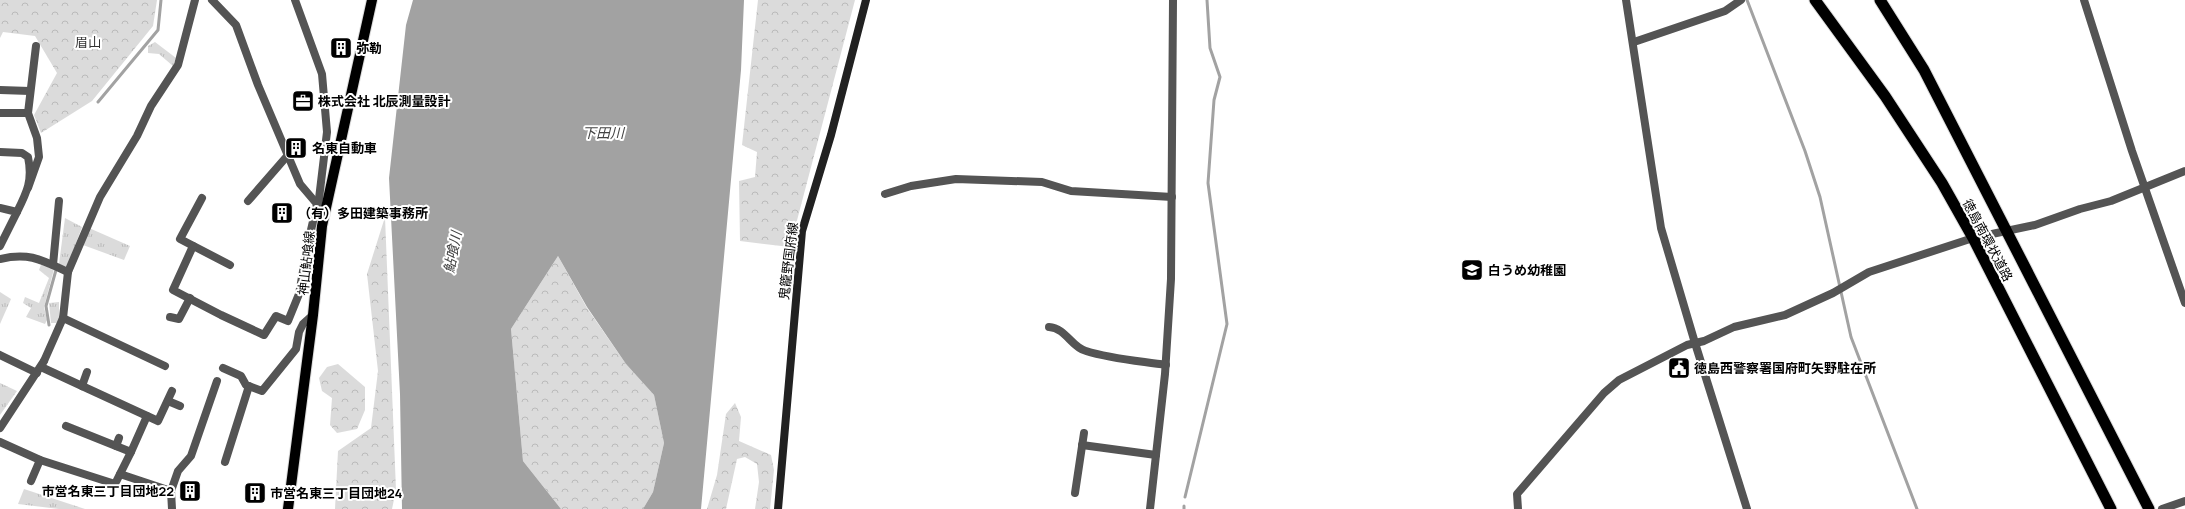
<svg xmlns="http://www.w3.org/2000/svg" width="2185" height="509" viewBox="0 0 2185 509" font-family="Manrope,'Noto Sans JP',sans-serif">
  <style>
    .grass { fill: url(#grass-tufts) }
    .forest { fill: url(#forest-crowns) }
    .water { fill: #a2a2a2 }
    .lines { fill: none; stroke-linecap: round; stroke-linejoin: round }
    .stream { stroke: #a2a2a2; stroke-width: 3 }
    .primary-casing { stroke: #dbdbdb; stroke-width: 12 }
    .trunk-casing { stroke: #dbdbdb; stroke-width: 13 }
    .minor { stroke: #545454; stroke-width: 8 }
    .tertiary { stroke: #545454; stroke-width: 8 }
    .secondary { stroke: #212121; stroke-width: 8 }
    .primary { stroke: #000; stroke-width: 10 }
    .trunk { stroke: #000; stroke-width: 11 }
    .labels { text-anchor: middle; dominant-baseline: central; stroke-width: 4; stroke-linejoin: round; paint-order: stroke }
    .park-label { font-size: 13px; fill: #323232; stroke: #fff }
    .poi-label { font-size: 13px; font-weight: bold; fill: #000; stroke: #fff; text-anchor: start }
    .street-label { font-size: 13px; fill: #000; stroke: #fff }
    .water-label { font-size: 14px; font-style: italic; fill: #434343; stroke: #fff }
  </style>
  <defs>
    <pattern id="grass-tufts" width="24" height="20" patternUnits="userSpaceOnUse"><rect width="24" height="20" fill="#dbdbdb"/><path d="M3 7l-1-3M5 7V3M7 7l1-3M15 17l-1-3M17 17v-4M19 17l1-3" fill="none" stroke="#bababa"/></pattern>
    <pattern id="forest-crowns" width="20" height="18" patternUnits="userSpaceOnUse"><rect width="20" height="18" fill="#dbdbdb"/><path d="M2 6a3 3 0 1 1 6 0M12 15a3 3 0 1 1 6 0" fill="none" stroke="#bababa"/></pattern>
  </defs>
  <rect width="100%" height="100%" fill="#fff"/>
  <g class="grass">
    <polygon points="155,42 176,58 173,66 159,54 148,53 148,46"/>
    <polygon points="65,218 82,227 67,267 59,264"/>
    <polygon points="89,228 130,246 124,260 83,245"/>
    <polygon points="42,262 54,269 44,307 47,320 45,324 26,317 31,308 23,303 25,297 39,303 49,278 39,270"/>
    <polygon points="0,292 11,299 0,324"/>
    <polygon points="59,302 59,321 56,323 51,323 49,303"/>
    <polygon points="0,383 17,391 0,415"/>
    <polygon points="24,489 85,509 59,509 18,504"/>
  </g>
  <g class="forest">
    <polygon points="0,0 157,0 153,26 92,101 41,133 34,115 57,73 35,36 3,32 0,38"/>
    <polygon points="758,0 855,0 790,247 740,241 739,181 755,177 757,152 742,145"/>
    <polygon points="385,217 396,490 392,509 335,509 338,451 371,428 378,371 367,274"/>
    <polygon points="558,256 587,308 626,364 654,395 664,443 653,492 643,509 561,509 523,461 511,329"/>
    <polygon points="338,364 365,387 365,410 357,429 337,433 330,425 332,398 322,391 319,378 327,367"/>
    <polygon points="735,403 741,417 739,441 771,455 774,470 770,509 755,509 759,482 757,464 745,457 737,459 726,509 707,509 717,475 726,414"/>
  </g>
  <polygon class="water" points="413,0 744,0 741,70 701,509 643,509 653,492 664,443 654,395 626,364 587,307 558,256 511,329 523,461 561,509 402,509 400,394 389,178 406,25"/>
  <g class="lines">
    <g class="stream">
      <polyline points="1747,0 1805,151 1820,197 1851,337 1917,509"/>
      <polyline points="98,102 158,30 161,0"/>
      <polyline points="49,325 46,306 56,270"/>
      <polyline points="1185,497 1227,324 1208,183 1214,100 1220,77 1210,48 1207,0"/>
      <polyline points="1184,506 1184,509"/>
    </g>
    <g class="primary-casing">
      <polyline id="primary" points="288,509 313,315 322,226 372,0"/>
    </g>
    <g class="trunk-casing">
      <g id="trunk">
        <polyline points="1815,0 1885,96 1942,183 1973,238 2111,509"/>
        <polyline points="1880,0 1924,70 2149,509"/>
      </g>
    </g>
    <g class="minor">
      <polyline points="295,0 322,74 327,132 318,207"/>
      <polyline points="2084,0 2132,151 2185,303"/>
      <polyline points="1634,42 1725,11 1741,0"/>
      <polyline points="0,90 30,91"/>
      <polyline points="0,113 28,113"/>
      <path d="M 0,152 L 22,153 L 28,157 C 33,180 27,192 17,212"/>
      <polyline points="28,188 39,157 37,138 28,113 36,46"/>
      <polyline points="885,194 911,186 956,179 1042,182 1071,191 1172,197"/>
      <polyline points="202,198 180,239 230,265"/>
      <polyline points="248,201 288,155"/>
      <polyline points="0,208 17,212 0,246"/>
      <polyline points="193,246 173,290 221,315 264,335 276,316 288,321 299,294 308,243 317,204 300,184 258,85 236,25 212,0"/>
      <path d="M 0,259 C 29,252 42,260 68,272"/>
      <polyline points="53,265 59,201"/>
      <polyline points="170,317 179,319 190,298"/>
      <polyline points="63,318 165,366"/>
      <path d="M 1049,327 C 1066,328 1071,347 1086,351 C 1111,359 1140,361 1166,365"/>
      <polyline points="0,355 37,373"/>
      <polyline points="44,361 63,318 68,272 100,197 137,136 151,106 178,65 195,0"/>
      <polyline points="41,367 82,386 87,372"/>
      <polyline points="223,368 241,376 246,385 262,391 296,349 299,332 303,324 313,315"/>
      <polyline points="82,386 158,421 172,391"/>
      <polyline points="168,401 180,406"/>
      <polyline points="66,426 131,452 147,416"/>
      <polyline points="0,442 40,460 115,484 131,452"/>
      <polyline points="1082,445 1156,455"/>
      <polyline points="116,446 119,438"/>
      <polyline points="225,462 249,386"/>
      <polyline points="120,474 171,491 178,471 191,456 217,381"/>
      <polyline points="31,481 40,460"/>
      <polyline points="171,491 172,509"/>
      <polyline points="1075,493 1084,433"/>
      <polyline points="1518,509 1517,494 1604,393 1619,380 1687,345 1704,341 1734,327 1785,315 1833,293 1869,272 1973,238 2035,225 2080,209 2111,201 2185,171"/>
      <polyline points="2162,509 2185,501"/>
    </g>
    <g class="tertiary">
      <polyline points="1626,0 1661,228 1695,343 1747,509"/>
      <polyline points="0,428 44,361"/>
      <polyline points="1150,509 1165,374 1171,279 1173,0"/>
    </g>
    <polyline class="secondary" points="778,509 802,231 831,135 866,0"/>
    <use href="#primary" class="primary"/>
    <use href="#trunk" class="trunk"/>
  </g>
  <defs>
    <g id="building-square" transform="scale(1.15)"><rect x="-9" y="-9" width="18" height="18" rx="4" fill="#000" stroke="#fff"/><path d="M-4-6H4V6H1V3H-1V6H-4ZM-2.5-4.3h1.7v1.8h-1.7ZM.8-4.3h1.7v1.8H.8ZM-2.5-1h1.7V.8h-1.7ZM.8-1h1.7V.8H.8Z" fill="#fff"/></g>
    <g id="office-square" transform="scale(1.15)"><rect x="-9" y="-9" width="18" height="18" rx="4" fill="#000" stroke="#fff"/><path d="M-6-3h4V-5.5h4V-3h4V5H-6ZM-1-4.5V-3h2v-1.5ZM-6 0V1H6V0Z" fill="#fff"/></g>
    <g id="school-square" transform="scale(1.15)"><rect x="-9" y="-9" width="18" height="18" rx="4" fill="#000" stroke="#fff"/><path d="M0-5L7-2L0 1L-7-2ZM-4 1L0 2.5L4 1V4Q0 6-4 4Z" fill="#fff"/></g>
    <g id="civic-square" transform="scale(1.15)"><rect x="-9" y="-9" width="18" height="18" rx="4" fill="#000" stroke="#fff"/><path d="M-.6-6.5H3V-4.5H.6V-3L4-1V1h2V6H-6V1h2V-1L-.6-3ZM-1.2 2.5V6h2.4V2.5Z" fill="#fff"/></g>
  </defs>
  <g fill-rule="evenodd">
    <use href="#building-square" x="341" y="48"/>
    <use href="#office-square" x="303" y="101"/>
    <use href="#building-square" x="296" y="148"/>
    <use href="#building-square" x="282" y="213"/>
    <use href="#school-square" x="1472" y="270"/>
    <use href="#civic-square" x="1679" y="368"/>
    <use href="#building-square" x="190" y="491"/>
    <use href="#building-square" x="255" y="493"/>
  </g>
  <g class="labels">
    <g class="park-label">
      <text x="88" y="42">眉山</text>
    </g>
    <g class="poi-label">
      <text x="356" y="48">弥勒</text>
      <text x="318" y="101">株式会社 北辰測量設計</text>
      <text x="312" y="148">名東自動車</text>
      <text x="298" y="213">（有）多田建築事務所</text>
      <text x="1488" y="270">白うめ幼稚園</text>
      <text x="1694" y="368">徳島西警察署国府町矢野駐在所</text>
      <text x="174" y="491" text-anchor="end">市営名東三丁目団地22</text>
      <text x="270" y="493">市営名東三丁目団地24</text>
    </g>
    <g class="street-label">
      <text transform="translate(1988 240) rotate(62)">徳島南環状道路</text>
      <text transform="translate(788 261) rotate(-83)">鬼籠野国府線</text>
      <text transform="translate(306 263) rotate(-84)">神山鮎喰線</text>
    </g>
    <g class="water-label">
      <text x="603" y="132">下田川</text>
      <text transform="translate(452 252) rotate(-79)">鮎喰川</text>
    </g>
  </g>
</svg>
